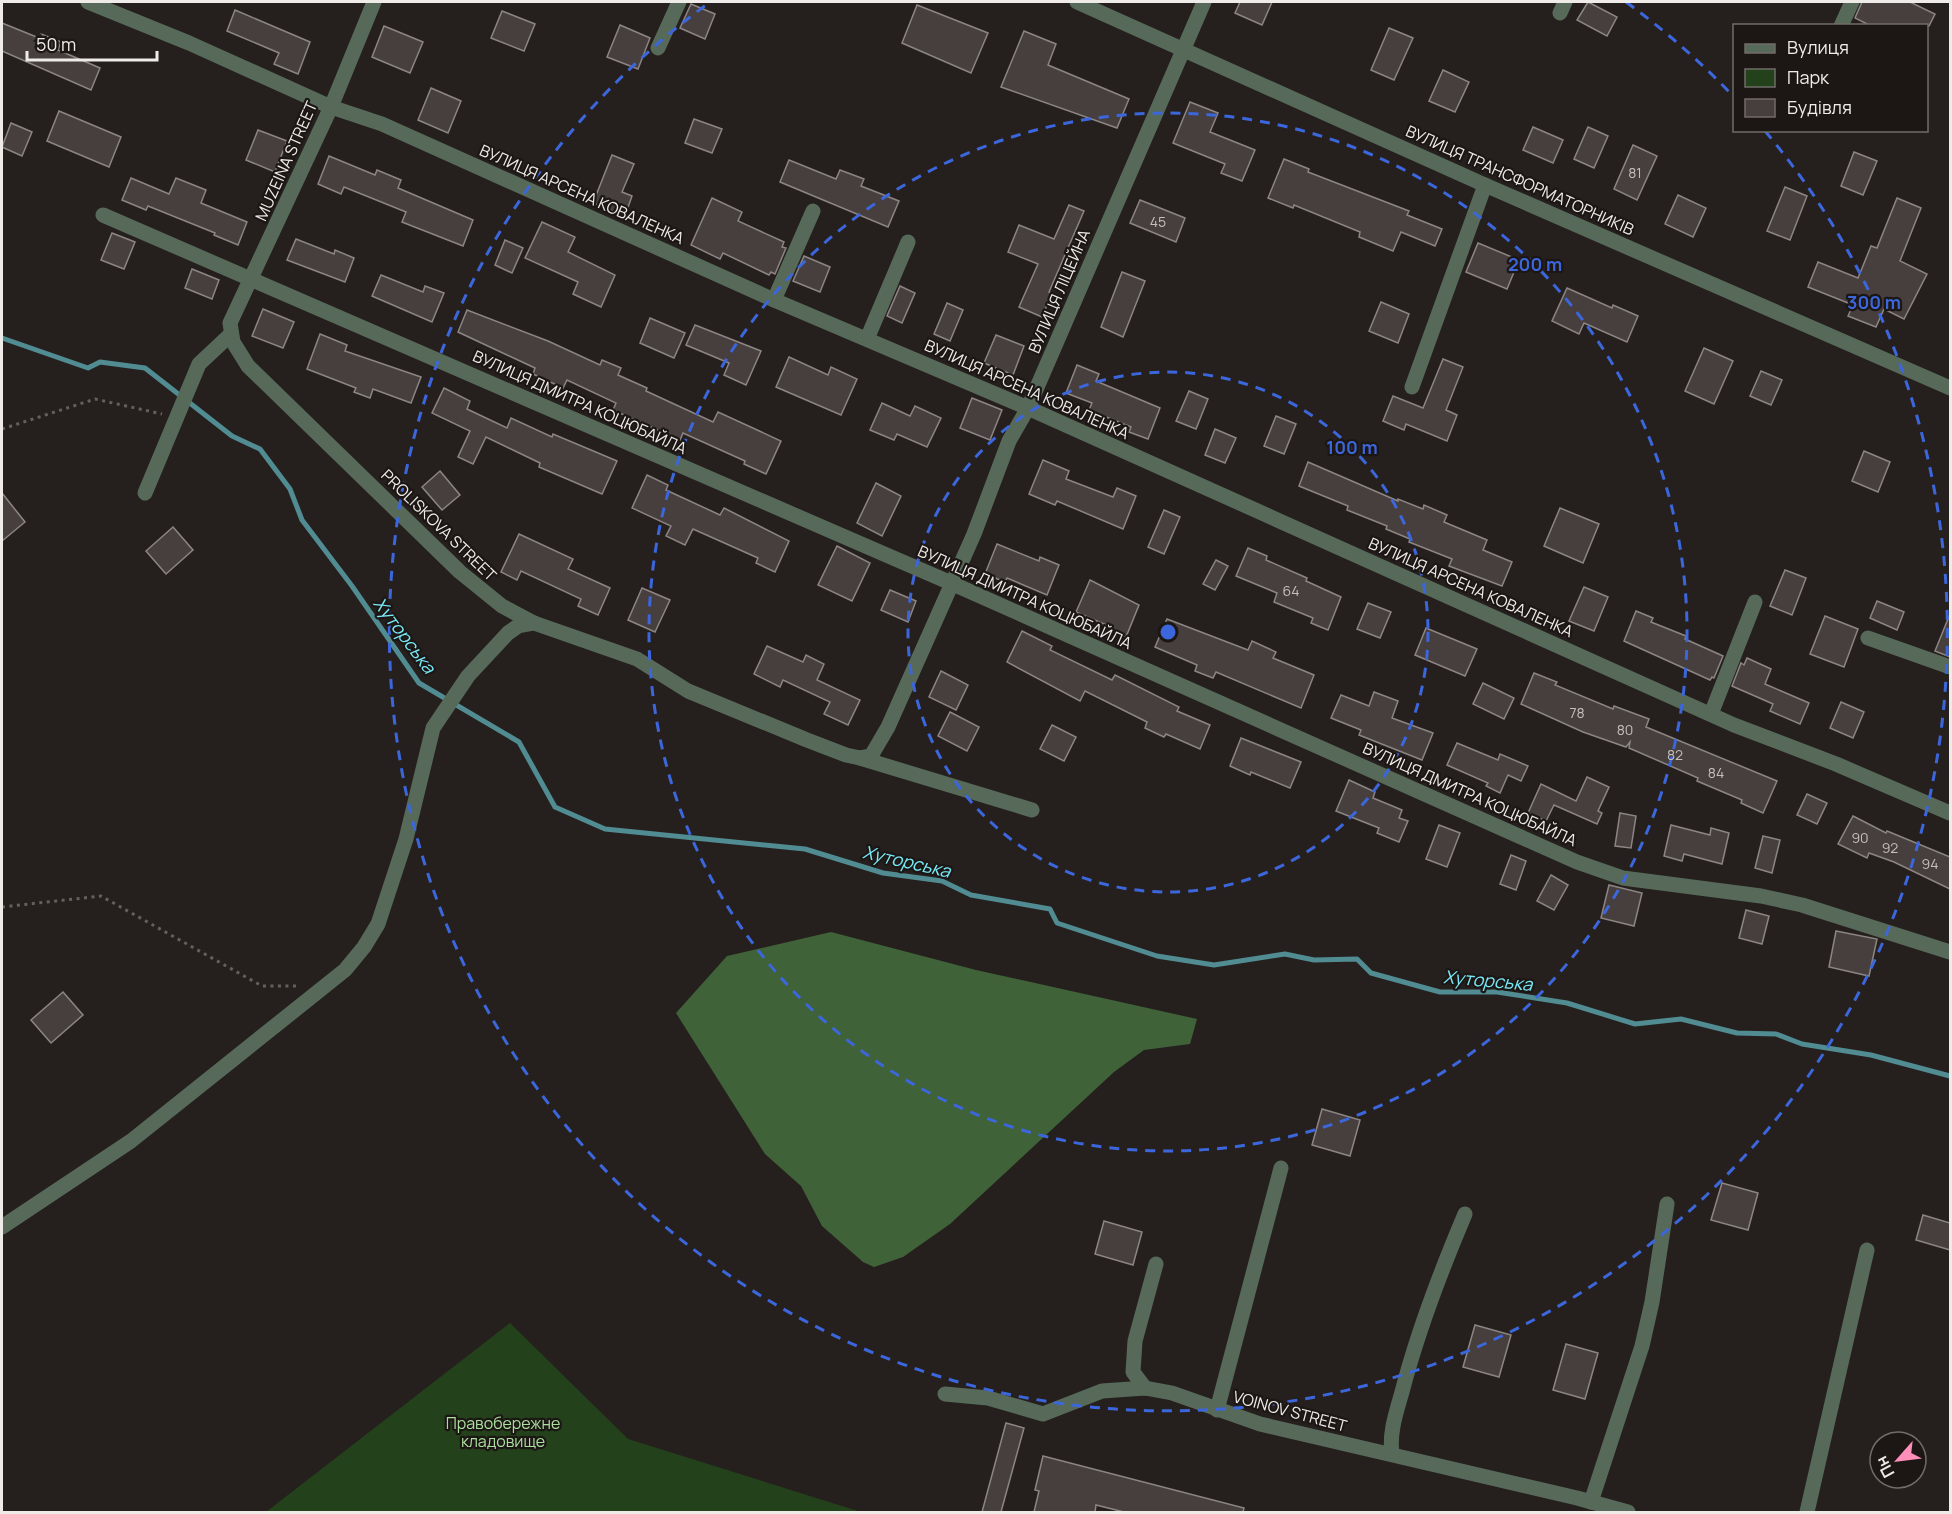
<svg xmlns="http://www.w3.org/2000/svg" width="1952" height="1514" viewBox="0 0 1952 1514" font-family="Manrope,sans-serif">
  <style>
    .green { fill: #23421b }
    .forest { fill: #406238 }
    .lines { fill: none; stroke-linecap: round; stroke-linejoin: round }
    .stream { stroke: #518c92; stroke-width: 5 }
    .building { fill: #463f3e; stroke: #8c8584; stroke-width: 1.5 }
    .path { stroke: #65605e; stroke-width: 3; stroke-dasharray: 3 4.5; stroke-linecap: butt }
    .minor { stroke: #576a59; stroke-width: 15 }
    .ring { fill: none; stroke: #3c66db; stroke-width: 3; stroke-dasharray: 10 8 }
    .labels { text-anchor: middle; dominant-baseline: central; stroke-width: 4.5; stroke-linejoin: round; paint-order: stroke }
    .number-label { font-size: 14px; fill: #c5c0be }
    .street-label { font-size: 16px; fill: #efebe9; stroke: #1c1715 }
    .park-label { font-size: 16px; fill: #aadf9d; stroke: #1c1715 }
    .water-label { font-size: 18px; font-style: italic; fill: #78eaf8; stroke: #1c1715 }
    .centre { fill: #3c66db; stroke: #1c1715; stroke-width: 3 }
    .ring-label { font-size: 18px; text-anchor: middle; font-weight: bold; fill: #3c66db; stroke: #1c1715; stroke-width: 4.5; stroke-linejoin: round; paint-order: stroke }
  </style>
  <rect width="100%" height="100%" fill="#25201e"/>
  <polygon class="green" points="510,1323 628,1439 861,1512 266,1512"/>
  <polygon class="forest" points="831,932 976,970 1197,1019 1190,1044 1144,1050 1114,1072 950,1224 903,1257 874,1267 863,1262 822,1226 801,1186 765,1154 676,1013 727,956"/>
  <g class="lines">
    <polyline class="stream" points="2,338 88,368 100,362 145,368 232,436 260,449 290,489 302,520 352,586 419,683 519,742 555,807 605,829 805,849 883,873 942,881 971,895 1050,909 1057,923 1157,956 1214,965 1285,954 1314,960 1357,959 1371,973 1440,992 1497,992 1567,1003 1635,1024 1681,1019 1737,1033 1776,1034 1802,1044 1871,1055 1950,1076"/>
  </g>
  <g class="building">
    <polygon points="1240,2 1272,2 1262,25 1235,13"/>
    <polygon points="1588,2 1617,17 1607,36 1577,20"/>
    <polygon points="1862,2 1910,2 1935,14 1929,26 1871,26 1855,18"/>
    <polygon points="691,4 715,14 705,39 680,28"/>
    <polygon points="917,5 988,33 971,73 902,43"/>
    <polygon points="235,10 310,42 298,74 274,64 279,53 227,31"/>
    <polygon points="502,11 535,24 524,51 491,38"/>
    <polygon points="2,23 39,38 41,34 61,42 58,50 100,68 91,90 2,51"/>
    <polygon points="620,25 650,38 638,69 607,57"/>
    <polygon points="384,26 423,42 410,73 372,57"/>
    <polygon points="1389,28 1413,38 1394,80 1371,70"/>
    <polygon points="1024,31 1056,44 1048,65 1129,99 1117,128 1001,87"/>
    <polygon points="1443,70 1469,82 1455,112 1429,101"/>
    <polygon points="431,88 461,101 448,133 418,120"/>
    <polygon points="1190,102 1218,113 1210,132 1255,150 1242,181 1221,173 1225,164 1173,143"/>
    <polygon points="59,111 121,137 109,167 47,141"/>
    <polygon points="694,119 722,129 712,153 685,143"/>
    <polygon points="11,123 32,132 22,156 2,147"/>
    <polygon points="1533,127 1563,140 1553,163 1523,150"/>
    <polygon points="1588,127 1608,136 1594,168 1574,159"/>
    <polygon points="258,130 287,141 275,172 246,160"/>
    <polygon points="1633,145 1657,156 1637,200 1614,189"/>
    <polygon points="1854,152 1877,161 1863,195 1841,186"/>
    <polygon points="612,155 634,164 622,192 632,196 625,216 593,203"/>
    <polygon points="329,156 375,175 377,170 401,180 398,188 473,220 463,246 402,222 406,212 344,187 341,194 318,184"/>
    <polygon points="1284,159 1309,169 1308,172 1409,211 1407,215 1442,229 1435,246 1401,232 1393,251 1359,237 1360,232 1294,205 1293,208 1268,198"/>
    <polygon points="789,160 836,179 840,170 864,179 861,186 899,201 888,227 780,182"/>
    <polygon points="131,178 169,194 176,178 206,190 201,203 247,222 238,245 214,235 215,233 148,206 146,210 122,200"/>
    <polygon points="1785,187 1807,196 1790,240 1767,231"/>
    <polygon points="1678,195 1706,208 1693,237 1665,224"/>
    <polygon points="712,198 742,212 738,221 784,242 782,247 786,248 775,274 771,272 769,275 723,253 720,259 691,245"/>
    <polygon points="1897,198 1921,208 1900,261 1927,274 1904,319 1884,309 1876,327 1848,316 1853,305 1808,287 1818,262 1858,278 1871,246 1877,248"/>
    <polygon points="1140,200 1185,218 1176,242 1130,223"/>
    <polygon points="1069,205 1084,211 1049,292 1052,293 1042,317 1019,307 1038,264 1008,252 1019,225 1054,239"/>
    <polygon points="542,222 575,237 568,252 615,275 601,307 573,294 578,282 525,258"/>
    <polygon points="112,233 135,242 124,269 101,260"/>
    <polygon points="296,239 334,254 335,250 354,258 345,282 287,260"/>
    <polygon points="505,240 523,248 512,273 495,265"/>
    <polygon points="1478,243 1519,260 1507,289 1466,272"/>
    <polygon points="804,256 830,267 820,292 793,281"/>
    <polygon points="192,269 219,280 212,299 185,288"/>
    <polygon points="1122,272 1145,281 1123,337 1101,327"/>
    <polygon points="381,275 423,292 425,286 444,293 432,322 372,296"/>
    <polygon points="900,286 915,293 902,323 887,316"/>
    <polygon points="1567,288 1612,308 1613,305 1638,316 1627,342 1584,323 1579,334 1552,321"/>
    <polygon points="1381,302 1409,314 1398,343 1369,331"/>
    <polygon points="947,303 963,310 950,341 934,334"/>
    <polygon points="263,309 294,322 283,348 252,336"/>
    <polygon points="467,310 548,341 600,365 602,360 621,368 618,375 647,388 646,391 713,422 718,412 781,441 766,474 744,464 745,461 683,433 680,440 613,410 616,403 567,380 563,388 533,374 535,368 458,332"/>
    <polygon points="650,318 685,333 674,358 640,343"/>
    <polygon points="695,325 761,351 746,385 724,375 729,363 686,345"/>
    <polygon points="320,334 347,345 345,351 421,377 411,403 373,389 370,398 354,392 356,388 307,369"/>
    <polygon points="996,335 1024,346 1013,375 984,363"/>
    <polygon points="1704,348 1733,361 1714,404 1685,391"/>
    <polygon points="789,357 828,375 831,367 857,379 841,415 776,387"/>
    <polygon points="1443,359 1463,367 1446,410 1457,415 1447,441 1406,424 1404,430 1383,421 1393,396 1423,408"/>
    <polygon points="1077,365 1099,374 1096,381 1160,408 1148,439 1129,432 1131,427 1089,410 1092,403 1066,393"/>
    <polygon points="1761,371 1782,380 1771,405 1750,396"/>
    <polygon points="444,388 470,401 467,409 507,428 511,418 552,437 553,434 617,461 602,494 539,467 540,463 486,437 473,464 458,457 470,431 432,413"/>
    <polygon points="1189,391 1208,399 1196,429 1176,421"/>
    <polygon points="972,398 1002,410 990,440 960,428"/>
    <polygon points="882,403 910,416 915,406 941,418 927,447 897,434 894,440 870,430"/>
    <polygon points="1276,416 1296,424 1284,454 1264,446"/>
    <polygon points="1215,429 1236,438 1225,463 1205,455"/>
    <polygon points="1864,451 1890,462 1878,492 1852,481"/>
    <polygon points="1043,460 1069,471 1066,479 1113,497 1117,488 1136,496 1123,529 1057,501 1055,505 1029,494"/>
    <polygon points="1308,462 1398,501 1398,499 1423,509 1424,505 1447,515 1444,522 1487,540 1483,550 1512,562 1502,586 1449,566 1452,559 1409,542 1410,539 1386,529 1387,526 1347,510 1348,506 1299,486"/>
    <polygon points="440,471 460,495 442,510 422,487"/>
    <polygon points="647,475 668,485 666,490 720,515 724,508 789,541 775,572 756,563 758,558 693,529 685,545 666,536 671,526 632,508"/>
    <polygon points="876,483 901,496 882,536 857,523"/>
    <polygon points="2,493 25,522 2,541"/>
    <polygon points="1560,508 1599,524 1583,563 1544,546"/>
    <polygon points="1164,510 1180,517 1164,554 1148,547"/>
    <polygon points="173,527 193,550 166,574 146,551"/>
    <polygon points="519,534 573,559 568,569 610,588 598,615 578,606 581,599 521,571 517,580 501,572"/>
    <polygon points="997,544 1039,561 1040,557 1059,565 1047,595 1007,578 1005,582 985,574"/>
    <polygon points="837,546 870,563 852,601 818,585"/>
    <polygon points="1248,548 1267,556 1266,560 1307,578 1306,581 1341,597 1328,630 1311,623 1313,618 1274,602 1277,593 1236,576"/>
    <polygon points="1216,560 1228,566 1215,590 1203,584"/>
    <polygon points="1785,570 1806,578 1792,615 1770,606"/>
    <polygon points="1090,580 1139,605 1126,637 1110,631 1111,627 1076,612"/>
    <polygon points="1584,587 1608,597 1594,631 1569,621"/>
    <polygon points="642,588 670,600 655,632 628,620"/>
    <polygon points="890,590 916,601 908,622 881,610"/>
    <polygon points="1877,601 1904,612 1897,630 1870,618"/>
    <polygon points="1368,603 1391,612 1380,638 1357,629"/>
    <polygon points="1636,611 1653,618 1651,622 1686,636 1685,639 1723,656 1714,678 1712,677 1710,680 1624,641"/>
    <polygon points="1950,614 1950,657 1935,651"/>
    <polygon points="1825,616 1858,629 1844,667 1810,654"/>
    <polygon points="1167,619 1248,650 1252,641 1276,652 1273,658 1314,675 1301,708 1216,672 1213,678 1195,671 1197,665 1155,647"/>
    <polygon points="1426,628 1477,649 1465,676 1415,655"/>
    <polygon points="1022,631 1052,646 1050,650 1112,680 1115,675 1179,707 1177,711 1210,725 1200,749 1166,734 1164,737 1145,728 1147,722 1085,691 1080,701 1007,662"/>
    <polygon points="767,646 803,662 806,655 824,664 817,680 860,700 848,725 824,714 830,702 783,680 780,687 754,674"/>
    <polygon points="1747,658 1771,669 1765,684 1809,703 1800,724 1770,711 1773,704 1732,686 1741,663 1744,665"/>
    <polygon points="941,671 968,685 956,710 929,697"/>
    <polygon points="1534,673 1557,682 1555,685 1613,709 1614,706 1649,719 1646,727 1777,781 1763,813 1741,803 1742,800 1697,781 1698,778 1629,748 1630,742 1626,747 1583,732 1521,704"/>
    <polygon points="1483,683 1514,698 1504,719 1473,704"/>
    <polygon points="1374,692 1398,701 1392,718 1433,733 1422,760 1359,735 1361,730 1331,718 1341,695 1369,706"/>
    <polygon points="1841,702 1864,712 1853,738 1830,728"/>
    <polygon points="950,712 979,727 967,751 938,736"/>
    <polygon points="1052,725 1076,737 1064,761 1040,749"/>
    <polygon points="1241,738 1301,762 1290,788 1251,772 1250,775 1230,766"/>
    <polygon points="1457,743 1498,760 1500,754 1528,766 1521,781 1508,775 1500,793 1486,786 1488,783 1447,765"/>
    <polygon points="1587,777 1609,787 1598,811 1602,813 1597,824 1554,805 1546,821 1528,813 1541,784 1576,801"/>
    <polygon points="1349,780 1375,792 1373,798 1402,810 1399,818 1408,821 1399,842 1377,833 1379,828 1336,811"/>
    <polygon points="1807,794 1827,803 1817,824 1797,815"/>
    <polygon points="1620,813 1636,816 1631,848 1615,846"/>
    <polygon points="1853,816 1886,833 1887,831 1950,857 1950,889 1894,862 1869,853 1867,858 1838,844"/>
    <polygon points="1439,825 1460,833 1447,867 1426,859"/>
    <polygon points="1671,825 1710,835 1711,828 1729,833 1722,864 1684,854 1682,861 1664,856"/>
    <polygon points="1763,836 1780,840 1772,873 1755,868"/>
    <polygon points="1511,855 1526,861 1516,890 1500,884"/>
    <polygon points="1551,875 1568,885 1554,910 1537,901"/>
    <polygon points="1609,885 1642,893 1634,926 1601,918"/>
    <polygon points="1746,910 1769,916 1762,944 1739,938"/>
    <polygon points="1836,931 1877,939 1869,976 1829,967"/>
    <polygon points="63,992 83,1015 51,1043 31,1020"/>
    <polygon points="1322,1109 1360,1120 1350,1156 1312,1145"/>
    <polygon points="1722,1183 1758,1193 1748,1230 1711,1220"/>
    <polygon points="1923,1215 1950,1223 1950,1250 1916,1240"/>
    <polygon points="1104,1221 1142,1232 1133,1265 1095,1254"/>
    <polygon points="1475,1325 1511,1335 1499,1377 1463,1367"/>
    <polygon points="1566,1344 1598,1353 1585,1399 1553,1390"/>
    <polygon points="1006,1423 1024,1428 1001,1512 982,1512"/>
    <polygon points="1043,1456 1244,1508 1243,1512 1124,1512 1096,1505 1095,1512 1034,1512 1039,1491 1035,1490"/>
  </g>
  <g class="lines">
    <g class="path">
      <polyline points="2,429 95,399 162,414"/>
      <polyline points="2,907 101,896 262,986 300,986"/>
    </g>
    <g class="minor">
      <polyline points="88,2 189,43 331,107 382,124 774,300 1028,408 1734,725 1836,764 1950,813"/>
      <polyline points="374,2 331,107 230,323 233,342 248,366 460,572 502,606 534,623 637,659 688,691 807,740 846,755 860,758 871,756 888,727 974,534 1009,441 1028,408 1204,2"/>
      <polyline points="1077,2 1485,185 1950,388"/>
      <polyline points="1560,13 1565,2"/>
      <polyline points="1841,26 1852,2"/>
      <polyline points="658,48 679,2"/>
      <polyline points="103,215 951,583 1577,862 1623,878 1761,896 1802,905 1950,952"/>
      <polyline points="774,300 813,211"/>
      <polyline points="867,339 908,242"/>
      <polyline points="1412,387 1485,185"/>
      <polyline points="145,493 199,364 231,334"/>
      <polyline points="1868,638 1950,667"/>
      <polyline points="1711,714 1755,602"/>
      <polyline points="860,758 1032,810"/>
      <polyline points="2,1227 131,1141 345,970 364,947 378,924 406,839 433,728 468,676 508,633 518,626 534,623"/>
      <polyline points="1145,1388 1133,1372 1135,1341 1156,1264"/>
      <polyline points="945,1394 988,1398 1043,1414 1102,1391 1145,1388 1172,1393 1260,1424 1577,1498 1628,1512"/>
      <polyline points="1217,1410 1281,1168"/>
      <path d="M 1392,1454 C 1389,1433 1396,1413 1402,1392 C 1418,1330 1440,1273 1465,1214"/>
      <polyline points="1591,1502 1642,1346 1652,1302 1667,1204"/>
      <polyline points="1807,1512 1867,1250"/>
    </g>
  </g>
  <g class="ring">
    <circle cx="1168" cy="632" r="260"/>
    <circle cx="1168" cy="632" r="519"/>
    <path d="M1626 2A779 779 0 0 1 1733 96M1765 131A779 779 0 1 1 710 2"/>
  </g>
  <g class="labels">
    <g class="number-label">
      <text x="1635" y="172">81</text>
      <text x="1158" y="221">45</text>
      <text x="1291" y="590">64</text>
      <text x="1577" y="712">78</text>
      <text x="1625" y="729">80</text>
      <text x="1675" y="754">82</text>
      <text x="1716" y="772">84</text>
      <text x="1860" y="837">90</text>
      <text x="1890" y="847">92</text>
      <text x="1930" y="863">94</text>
    </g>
    <g class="street-label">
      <text transform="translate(286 161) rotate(-66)">MUZEINA STREET</text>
      <text transform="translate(1520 180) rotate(24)">ВУЛИЦЯ ТРАНСФОРМАТОРНИКІВ</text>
      <text transform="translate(582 194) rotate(24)">ВУЛИЦЯ АРСЕНА КОВАЛЕНКА</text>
      <text transform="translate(1059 291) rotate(-67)">ВУЛИЦЯ ЛІЦЕЙНА</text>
      <text transform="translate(1027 389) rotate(24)">ВУЛИЦЯ АРСЕНА КОВАЛЕНКА</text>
      <text transform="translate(580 402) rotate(24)">ВУЛИЦЯ ДМИТРА КОЦЮБАЙЛА</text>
      <text transform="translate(439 525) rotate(44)">PROLISKOVA STREET</text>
      <text transform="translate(1471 587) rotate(24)">ВУЛИЦЯ АРСЕНА КОВАЛЕНКА</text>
      <text transform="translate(1025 597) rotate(24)">ВУЛИЦЯ ДМИТРА КОЦЮБАЙЛА</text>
      <text transform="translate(1470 794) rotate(24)">ВУЛИЦЯ ДМИТРА КОЦЮБАЙЛА</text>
      <text transform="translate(1290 1411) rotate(15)">VOINOV STREET</text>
    </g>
    <g class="park-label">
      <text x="503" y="1423">Правобережне<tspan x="503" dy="18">кладовище</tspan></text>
    </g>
    <g class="water-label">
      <text transform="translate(405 635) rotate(53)">Хуторська</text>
      <text transform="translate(907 861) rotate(13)">Хуторська</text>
      <text transform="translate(1488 980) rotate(5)">Хуторська</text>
    </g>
  </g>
  <circle cx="1168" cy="632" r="9" class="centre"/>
  <g class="ring-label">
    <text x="1535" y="271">200 m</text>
    <text x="1874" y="309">300 m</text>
    <text x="1352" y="454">100 m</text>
  </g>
  <rect width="1952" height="1514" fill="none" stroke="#efebe9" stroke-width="6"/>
  <rect x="1733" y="24" width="195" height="108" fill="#1c1715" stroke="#706c6a" stroke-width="1.5"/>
  <rect x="1745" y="44" width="30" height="9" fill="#576a59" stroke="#706c6a" stroke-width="1.5"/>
  <text x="1787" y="54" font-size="18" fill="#efebe9">Вулиця</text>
  <rect x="1745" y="69" width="30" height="18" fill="#23421b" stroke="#706c6a" stroke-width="1.5"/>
  <text x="1787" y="84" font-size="18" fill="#efebe9">Парк</text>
  <rect x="1745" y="99" width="30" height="18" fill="#463f3e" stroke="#706c6a" stroke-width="1.5"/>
  <text x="1787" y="114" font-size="18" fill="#efebe9">Будівля</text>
  <g transform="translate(1898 1460) rotate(242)"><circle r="28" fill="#1c1715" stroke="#706c6a" stroke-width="1.5"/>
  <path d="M0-4.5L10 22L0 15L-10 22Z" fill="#ff8eba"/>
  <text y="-9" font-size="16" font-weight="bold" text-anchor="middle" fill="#efebe9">Пн</text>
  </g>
  <path d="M27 51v9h130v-9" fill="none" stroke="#efebe9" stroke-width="3"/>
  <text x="36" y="51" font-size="18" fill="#efebe9" stroke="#1c1715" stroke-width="4.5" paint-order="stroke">50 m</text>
</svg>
